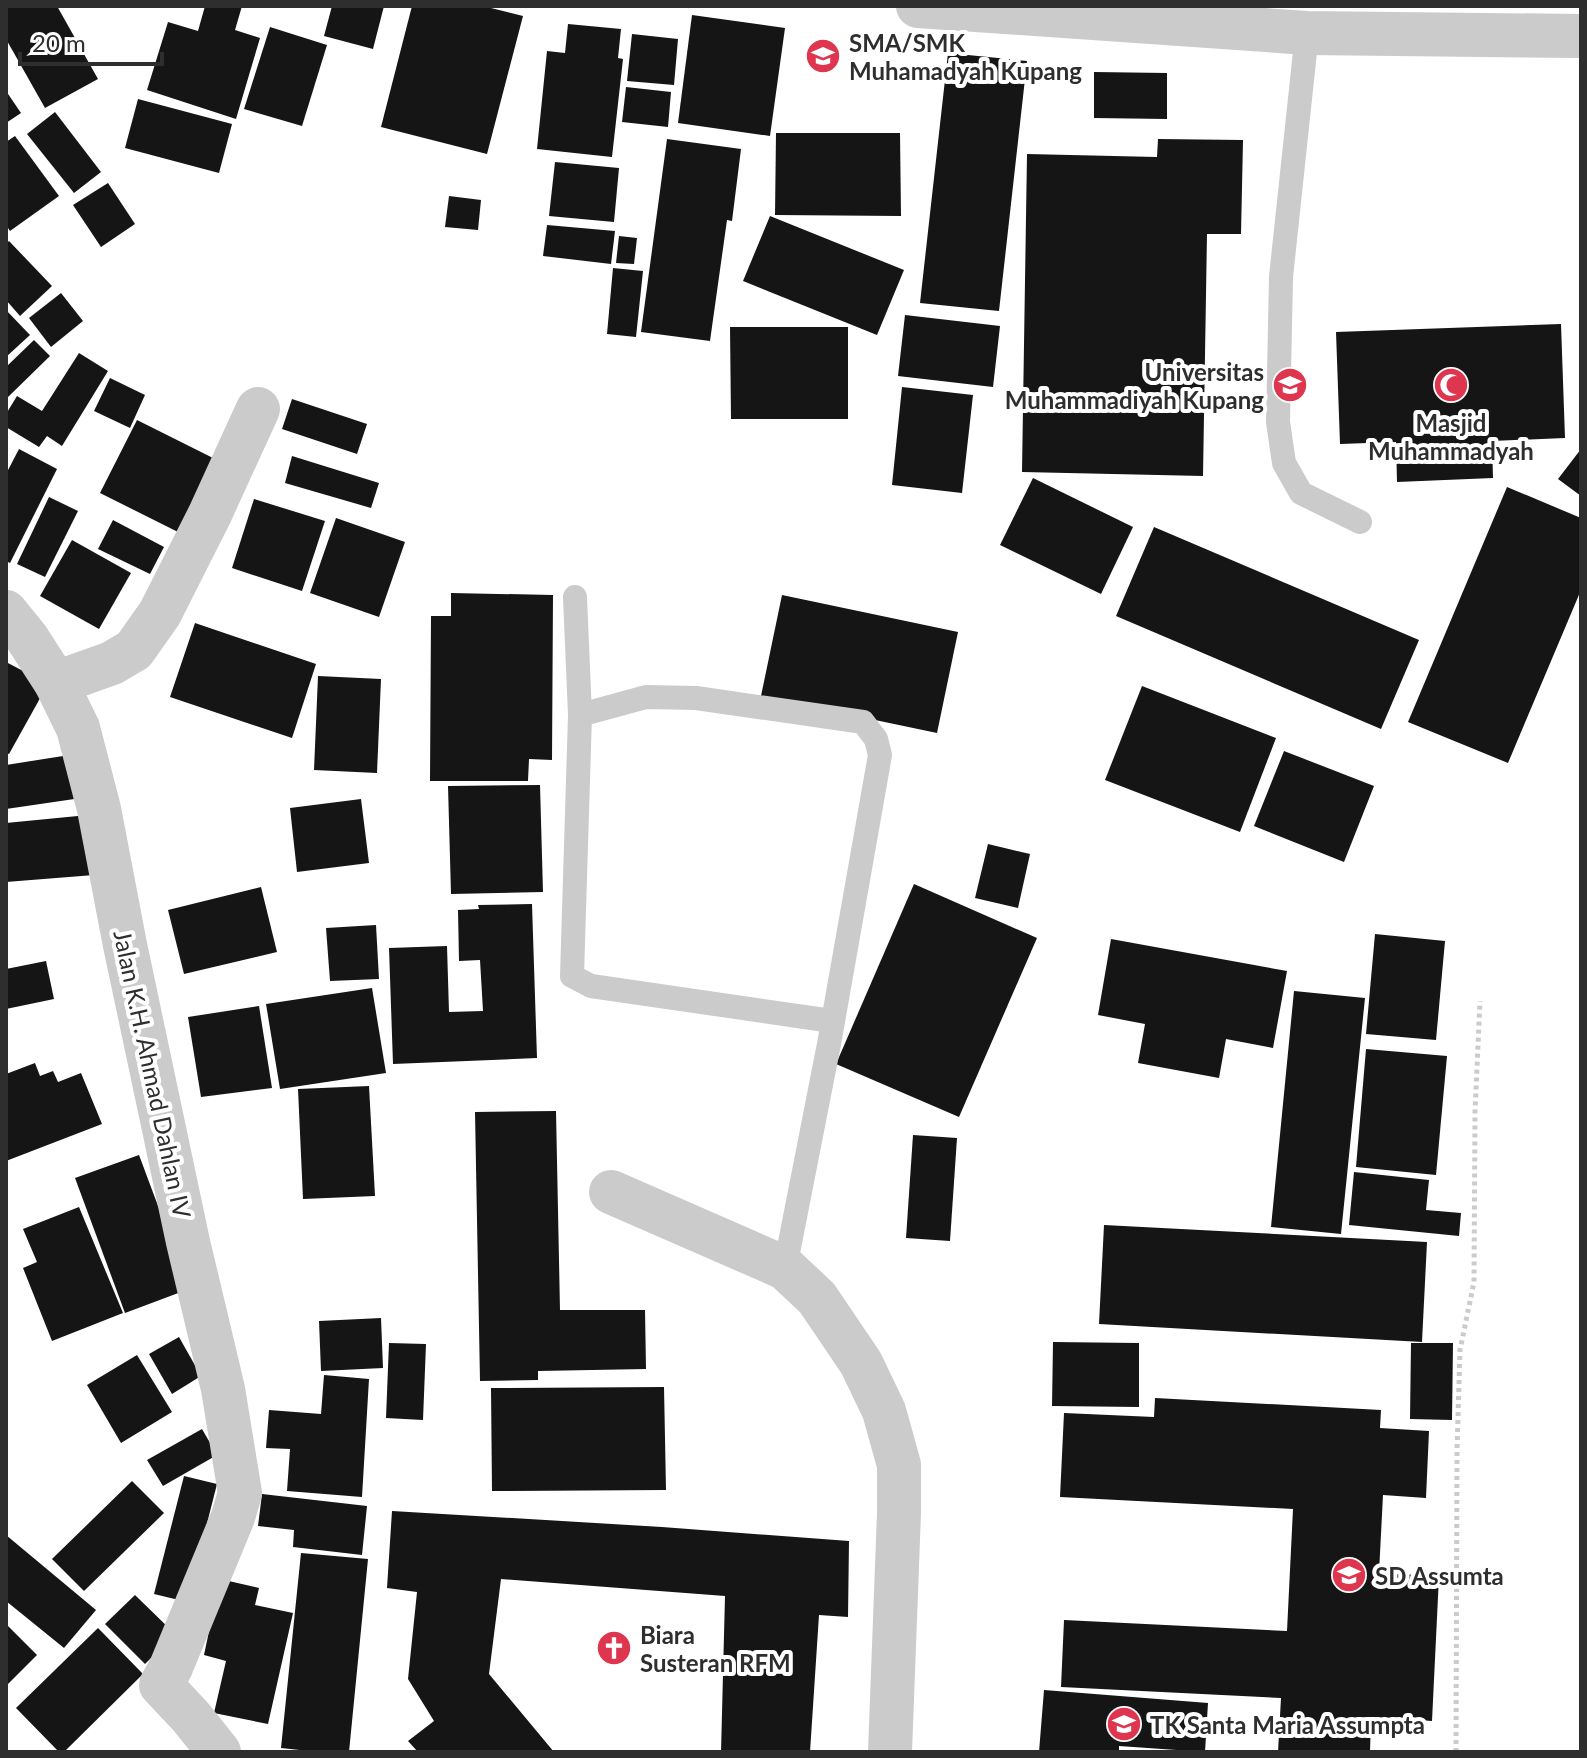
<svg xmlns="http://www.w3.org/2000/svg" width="1587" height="1758" viewBox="0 0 1587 1758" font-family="Lato,sans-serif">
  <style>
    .building { fill: #151515 }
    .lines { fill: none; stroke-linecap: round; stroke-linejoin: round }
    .path { stroke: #cbcbcb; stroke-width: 5; stroke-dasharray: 4 4; stroke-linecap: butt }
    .service { stroke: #cbcbcb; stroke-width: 24 }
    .minor { stroke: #cbcbcb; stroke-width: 44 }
    .tertiary { stroke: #cbcbcb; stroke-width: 44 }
    .labels { text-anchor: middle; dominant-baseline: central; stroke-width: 8; stroke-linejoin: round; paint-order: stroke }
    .poi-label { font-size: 24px; font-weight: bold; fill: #2e2e2e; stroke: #fff; text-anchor: start }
    .street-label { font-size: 24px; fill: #2e2e2e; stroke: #fff }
  </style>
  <rect width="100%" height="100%" fill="#fff"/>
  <g class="building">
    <polygon points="6,6 57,6 98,79 45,108 6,39"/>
    <polygon points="205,6 242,6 235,30 260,38 236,119 147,90 168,22 198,31"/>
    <polygon points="332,6 384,6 373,49 324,36"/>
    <polygon points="412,6 483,6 523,16 487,154 381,127"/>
    <polygon points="692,15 785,28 770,136 678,123"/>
    <polygon points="568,24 621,29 618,58 623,59 612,157 537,149 547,51 565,53"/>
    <polygon points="270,27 327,45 302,126 244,109"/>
    <polygon points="632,34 678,39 674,85 627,81"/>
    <polygon points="948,53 1027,61 999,311 920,303"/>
    <polygon points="1094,72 1167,73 1167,119 1094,118"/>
    <polygon points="626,87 671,92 668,127 622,122"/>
    <polygon points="6,91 21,113 6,123"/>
    <polygon points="138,99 232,124 219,173 125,148"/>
    <polygon points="55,112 101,172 74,193 27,134"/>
    <polygon points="776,133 900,133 901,216 775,215"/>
    <polygon points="15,136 59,196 10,231 6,225 6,142"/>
    <polygon points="667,139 741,149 732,221 727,220 710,341 641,332"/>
    <polygon points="1158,139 1243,140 1241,234 1207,234 1203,476 1022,472 1027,154 1157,157"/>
    <polygon points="555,162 619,168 614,222 549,216"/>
    <polygon points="108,183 135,224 101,247 73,205"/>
    <polygon points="449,196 481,200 478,230 445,227"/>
    <polygon points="770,216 904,270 877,335 743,281"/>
    <polygon points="547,225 615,231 611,264 543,256"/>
    <polygon points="619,236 637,238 634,264 616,263"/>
    <polygon points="9,241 52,286 20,316 6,300 6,244"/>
    <polygon points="613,268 643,271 636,337 607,334"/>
    <polygon points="61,293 83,321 51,347 29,318"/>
    <polygon points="6,310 30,335 6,357"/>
    <polygon points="905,315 1000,326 993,387 898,376"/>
    <polygon points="1561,324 1565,438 1492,441 1493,478 1397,482 1396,442 1340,444 1336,332"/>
    <polygon points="730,327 848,327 848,419 731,419"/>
    <polygon points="34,340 50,356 6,399 6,367"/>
    <polygon points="79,353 108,371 62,446 47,436 39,447 6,427 6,414 17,396 42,411"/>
    <polygon points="110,378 145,395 130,428 94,411"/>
    <polygon points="902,387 973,395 962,493 892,485"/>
    <polygon points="292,399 367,424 357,454 282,429"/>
    <polygon points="137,420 227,465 190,538 100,493"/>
    <polygon points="19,449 57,469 10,563 6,561 6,474"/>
    <polygon points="1581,449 1581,496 1558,479"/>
    <polygon points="292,456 379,483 371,508 285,483"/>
    <polygon points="1033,478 1133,527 1101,594 1000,545"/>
    <polygon points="1507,487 1581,518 1581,590 1508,763 1408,722"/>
    <polygon points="49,497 78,511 45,577 17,564"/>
    <polygon points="254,499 325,521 302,591 232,568"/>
    <polygon points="336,518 405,542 379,617 310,593"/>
    <polygon points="113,520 164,547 150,574 98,549"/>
    <polygon points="1154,527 1419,640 1381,729 1116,616"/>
    <polygon points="72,540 131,573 99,629 40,596"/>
    <polygon points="451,593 553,595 552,760 529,759 528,781 430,781 431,616 451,616"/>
    <polygon points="782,595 958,632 937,733 761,696"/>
    <polygon points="195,623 316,664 292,738 170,697"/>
    <polygon points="6,662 48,684 9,754 6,753"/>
    <polygon points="318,676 381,679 377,773 314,770"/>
    <polygon points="1142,686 1276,738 1240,832 1105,780"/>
    <polygon points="1284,751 1374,786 1344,862 1254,826"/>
    <polygon points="82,753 88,797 6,809 6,765"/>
    <polygon points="540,785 543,892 451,894 448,786"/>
    <polygon points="361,799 369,863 297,872 290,808"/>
    <polygon points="88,815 94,875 6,882 6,823"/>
    <polygon points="988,844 1030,854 1018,908 975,898"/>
    <polygon points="914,884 1037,938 959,1117 836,1064"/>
    <polygon points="261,887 277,952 184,974 168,910"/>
    <polygon points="532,904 537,1058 393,1064 389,948 447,946 449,1012 483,1011 480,960 459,961 458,910 479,909 478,905"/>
    <polygon points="376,925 379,979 330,981 326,928"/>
    <polygon points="1375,934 1445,941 1436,1040 1366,1034"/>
    <polygon points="1111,939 1287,971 1273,1048 1226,1039 1219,1078 1138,1063 1145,1024 1098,1015"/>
    <polygon points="46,961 54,999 6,1009 6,969"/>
    <polygon points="372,988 386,1073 280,1089 266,1004"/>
    <polygon points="1294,991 1365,998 1341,1234 1271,1227"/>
    <polygon points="259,1006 272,1088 201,1097 188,1017"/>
    <polygon points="1366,1049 1447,1056 1436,1175 1356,1167"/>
    <polygon points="35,1063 40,1076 53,1071 58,1082 81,1073 102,1124 6,1161 6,1074"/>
    <polygon points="369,1086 375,1196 303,1199 298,1089"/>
    <polygon points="556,1111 560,1310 645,1310 646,1369 538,1371 538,1380 480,1381 475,1112"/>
    <polygon points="913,1135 957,1138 950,1241 906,1238"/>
    <polygon points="139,1155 189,1289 125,1313 75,1178"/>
    <polygon points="1354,1172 1429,1180 1426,1210 1461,1213 1459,1236 1349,1225"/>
    <polygon points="79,1207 123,1313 52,1341 23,1268 37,1262 23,1229"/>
    <polygon points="1104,1225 1427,1242 1422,1342 1099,1324"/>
    <polygon points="381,1318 383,1368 321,1371 319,1321"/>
    <polygon points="179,1337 201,1376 172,1394 149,1354"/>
    <polygon points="1053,1342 1139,1343 1139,1407 1052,1406"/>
    <polygon points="389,1343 426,1344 423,1420 386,1418"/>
    <polygon points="1411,1343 1453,1343 1452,1420 1410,1419"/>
    <polygon points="137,1355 172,1412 121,1443 87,1385"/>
    <polygon points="324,1375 369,1379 362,1497 287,1491 290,1449 266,1448 269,1410 321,1414"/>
    <polygon points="664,1387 666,1490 492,1491 491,1388"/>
    <polygon points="1155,1398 1381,1410 1380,1428 1429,1431 1426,1498 1383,1495 1379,1573 1439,1576 1432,1721 1371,1717 1370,1752 1278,1752 1281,1698 1061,1687 1064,1620 1287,1631 1293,1509 1060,1497 1064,1413 1154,1417"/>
    <polygon points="202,1429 217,1455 163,1486 147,1460"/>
    <polygon points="184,1476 217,1484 187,1602 154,1594"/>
    <polygon points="132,1481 164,1513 84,1591 52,1559"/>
    <polygon points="262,1494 367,1506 362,1555 293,1547 294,1530 258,1526"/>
    <polygon points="392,1511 662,1527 849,1541 848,1617 819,1615 810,1752 721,1752 725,1596 501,1579 489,1674 554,1752 418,1752 408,1741 434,1721 408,1679 417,1592 387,1588"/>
    <polygon points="6,1535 96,1610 64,1648 6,1601"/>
    <polygon points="301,1553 368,1559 349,1752 318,1752 281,1748"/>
    <polygon points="220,1579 259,1588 255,1605 293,1613 268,1724 214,1713 226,1661 204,1655"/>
    <polygon points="135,1595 175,1634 145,1664 105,1624"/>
    <polygon points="6,1624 37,1655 6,1686"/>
    <polygon points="98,1628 143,1674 64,1752 59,1752 16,1708"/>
    <polygon points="1044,1690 1208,1703 1205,1752 1119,1746 1119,1752 1039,1752"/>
  </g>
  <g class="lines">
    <polyline class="path" points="1456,1752 1457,1451 1460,1350 1474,1282 1475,1112 1480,1001"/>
    <g class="service">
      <polyline points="1307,33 1281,277 1278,422 1284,463 1301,493 1360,522"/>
      <polyline points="575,597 580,715 572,976 591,986 832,1021"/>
      <polyline points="580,715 646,697 696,698 863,722 876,739 880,755 829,1044 785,1268"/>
    </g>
    <g class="minor">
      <polyline points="6,612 27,638 56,683 78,728 99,809 125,945 188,1242 223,1389 240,1493 233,1517 171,1667 161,1685 191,1717 219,1752"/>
      <polyline points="56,683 112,663 134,650 160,613 210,514 258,409"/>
      <polyline points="611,1192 785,1268 817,1298 861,1363 884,1411 899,1465 899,1513 890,1752"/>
    </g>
    <polyline class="tertiary" points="918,6 1307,33 1581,36"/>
  </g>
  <defs>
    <g id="school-disc" transform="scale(1.8)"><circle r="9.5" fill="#df364f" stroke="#fff"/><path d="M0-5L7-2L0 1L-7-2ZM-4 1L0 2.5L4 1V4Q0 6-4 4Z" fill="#fff"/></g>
    <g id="university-disc" transform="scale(1.8)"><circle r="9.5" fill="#df364f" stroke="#fff"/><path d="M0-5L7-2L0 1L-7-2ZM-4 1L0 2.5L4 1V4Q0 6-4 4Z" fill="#fff"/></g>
    <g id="mosque-disc" transform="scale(1.8)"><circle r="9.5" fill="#df364f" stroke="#fff"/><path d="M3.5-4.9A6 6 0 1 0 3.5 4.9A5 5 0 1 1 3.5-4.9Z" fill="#fff"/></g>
    <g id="church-disc" transform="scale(1.8)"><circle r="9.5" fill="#df364f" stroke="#fff"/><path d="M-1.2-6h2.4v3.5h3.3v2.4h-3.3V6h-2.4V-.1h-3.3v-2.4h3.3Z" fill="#fff"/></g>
  </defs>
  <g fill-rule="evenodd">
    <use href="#school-disc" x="823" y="56"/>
    <use href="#university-disc" x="1290" y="385"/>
    <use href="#mosque-disc" x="1451" y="385"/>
    <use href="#school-disc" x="1349" y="1575"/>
    <use href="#church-disc" x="614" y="1648"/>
    <use href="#school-disc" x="1124" y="1724"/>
  </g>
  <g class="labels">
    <g class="poi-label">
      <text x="849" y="42">SMA/SMK<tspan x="849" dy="28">Muhamadyah Kupang</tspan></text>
      <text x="1264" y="371" text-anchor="end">Universitas<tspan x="1264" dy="28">Muhammadiyah Kupang</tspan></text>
      <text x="1451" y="422" text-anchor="middle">Masjid<tspan x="1451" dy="28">Muhammadyah</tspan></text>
      <text x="1375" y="1575">SD Assumta</text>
      <text x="640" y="1634">Biara<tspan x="640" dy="28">Susteran RFM</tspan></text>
      <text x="1150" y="1724">TK Santa Maria Assumpta</text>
    </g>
    <g class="street-label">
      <text transform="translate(153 1074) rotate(78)">Jalan K.H. Ahmad Dahlan IV</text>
    </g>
  </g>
  <rect width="1587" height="1758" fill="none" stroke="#2e2e2e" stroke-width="16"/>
  <path d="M20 52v12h142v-12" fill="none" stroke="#2e2e2e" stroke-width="4"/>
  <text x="32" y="52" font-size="24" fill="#2e2e2e" stroke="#ffffff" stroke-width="6" paint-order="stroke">20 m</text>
</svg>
